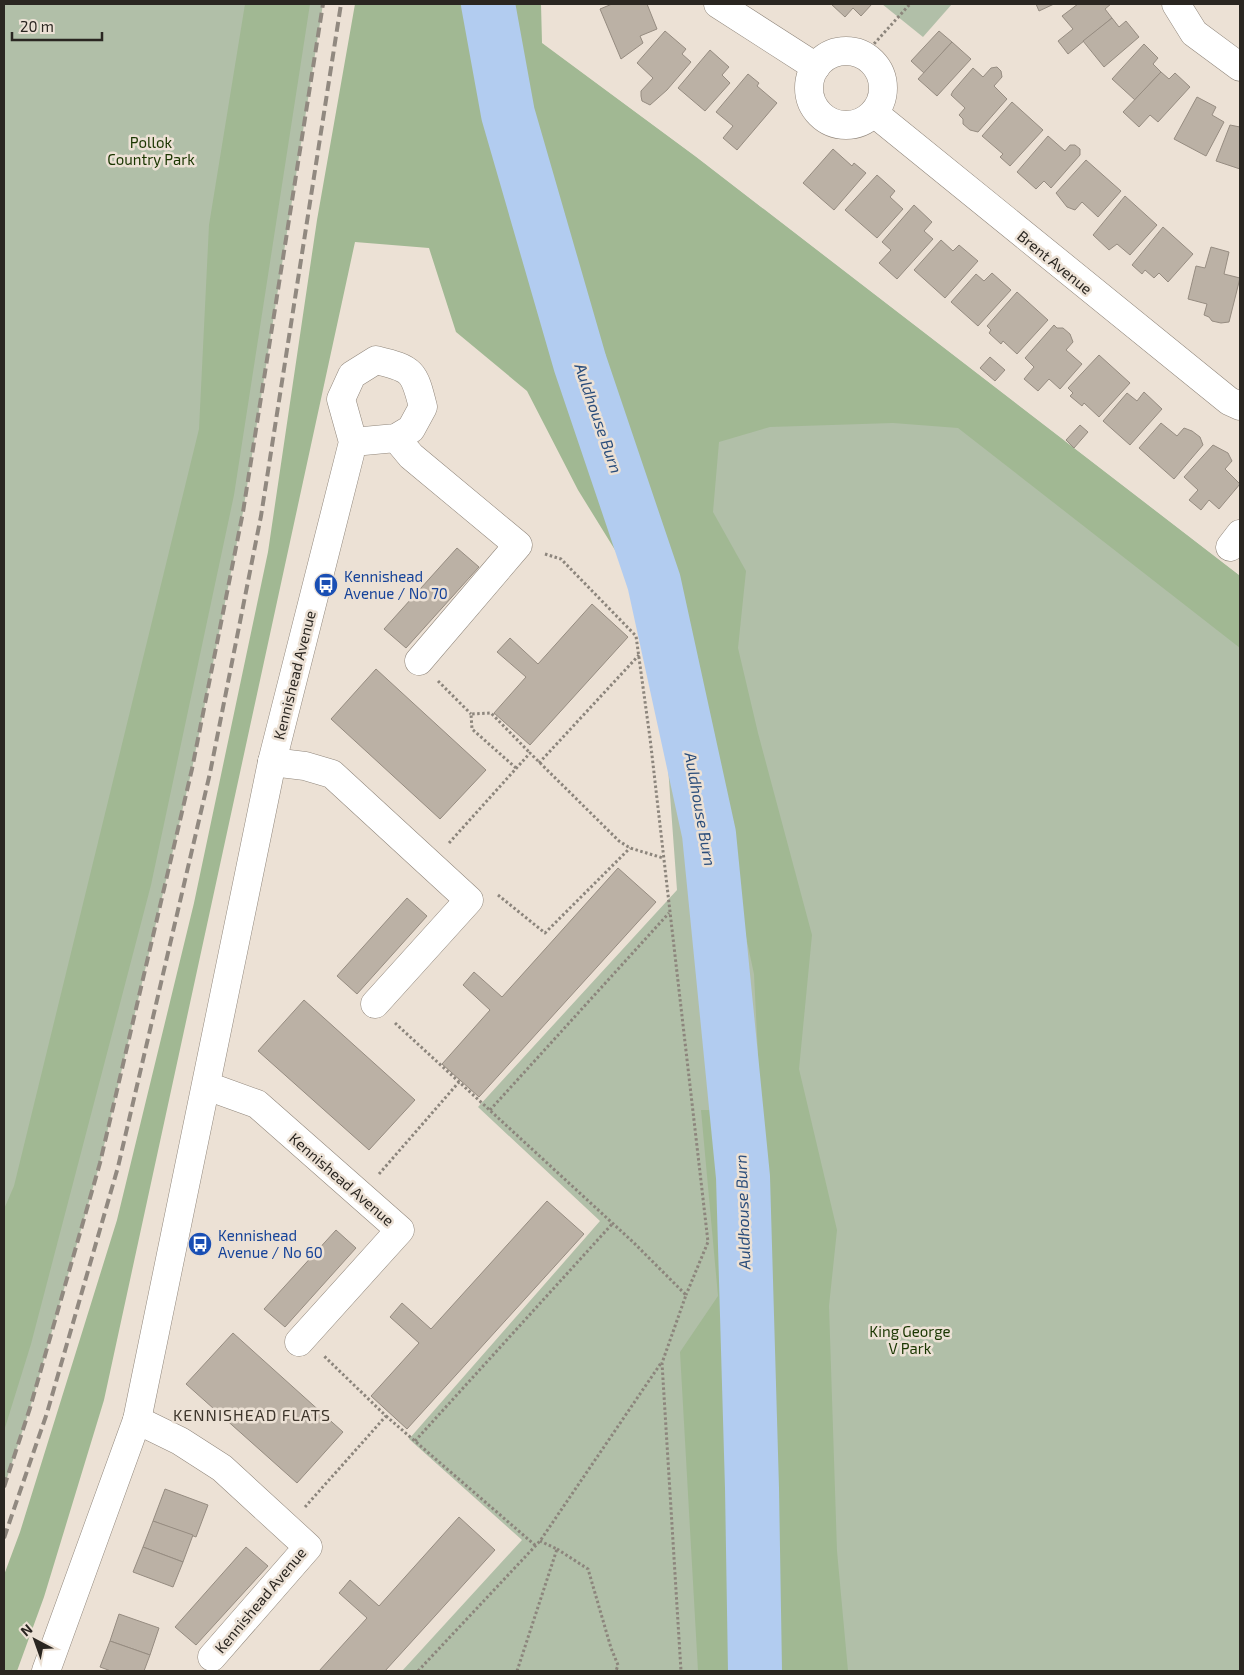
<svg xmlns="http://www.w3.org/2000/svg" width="1244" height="1675" viewBox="0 0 1244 1675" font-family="'Exo 2',sans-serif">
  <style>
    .green { fill: #b1bfa8 }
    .forest { fill: #a1b893 }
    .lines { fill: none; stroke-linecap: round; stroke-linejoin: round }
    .river { stroke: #b2ccf0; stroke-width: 54 }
    .building { fill: #bbb1a5; stroke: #968c81 }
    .street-casing { stroke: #91877c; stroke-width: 29 }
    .path { stroke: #8c857c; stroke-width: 3; stroke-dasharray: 2.5 2.5; stroke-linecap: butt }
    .street { stroke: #fff; stroke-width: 28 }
    .rail { stroke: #918980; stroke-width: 4; stroke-dasharray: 10 5; stroke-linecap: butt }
    .labels { text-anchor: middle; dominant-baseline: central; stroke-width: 5; stroke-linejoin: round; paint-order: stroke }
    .park-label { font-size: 15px; fill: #1a3600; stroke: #ece1d5 }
    .street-label { font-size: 15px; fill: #2a2621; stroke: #ece1d5 }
    .transit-label { font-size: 15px; fill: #164399; stroke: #ece1d5; text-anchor: start }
    .water-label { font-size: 16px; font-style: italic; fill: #2a4d7b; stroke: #ece1d5 }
    .neighbourhood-label { font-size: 16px; letter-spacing: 1px; fill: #3e362c; stroke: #ece1d5 }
  </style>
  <rect width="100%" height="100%" fill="#ece1d5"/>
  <g class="green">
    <polygon points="4,4 323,4 243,512 192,769 100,1163 30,1408 4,1487"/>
    <polygon points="882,4 952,4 923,37"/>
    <polygon points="541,43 696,157 1240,576 1240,1671 402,1671 522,1540 409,1439 600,1221 478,1107 677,890 659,644"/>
  </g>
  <g class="forest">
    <polygon points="245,4 310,4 234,495 151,885 31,1344 4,1431 4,1209 14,1186 199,429 209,225"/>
    <polygon points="355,4 470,4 546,304 621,509 659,644 628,571 578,490 527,391 456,332 429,248 355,242 104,1400 44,1597 17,1671 4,1671 4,1575 20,1532 117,1220 194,903 268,552 317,220"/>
    <polygon points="507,4 541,4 542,43 696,157 1240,576 1240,648 958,428 893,423 770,427 719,442 713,512 746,571 738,648 758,733 812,935 799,1069 837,1230 829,1306 837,1551 848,1671 776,1671 777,1438 754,974 697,708 669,596 609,389 540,167 509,44"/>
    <path d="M 701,1110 L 725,1110 C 737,1297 738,1484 738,1671 L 698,1671 L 680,1352 L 718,1296 Z"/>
  </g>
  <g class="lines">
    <polyline class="river" points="488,4 508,114 580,363 654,582 709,834 743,1177 752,1488 755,1671"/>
  </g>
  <g class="building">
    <polygon points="612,4 647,4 657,29 640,36 643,43 621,59 600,9"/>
    <polygon points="831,4 872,4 861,16 853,8 845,17"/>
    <polygon points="1036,4 1054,4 1039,11"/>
    <polygon points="1078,4 1111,4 1105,9 1112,18 1068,54 1058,41 1073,29 1062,16"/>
    <polygon points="1112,18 1119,27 1126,21 1139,37 1104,67 1083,41"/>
    <polygon points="665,31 686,49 682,54 691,62 667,90 650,105 642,101 641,96 641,91 653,78 637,63"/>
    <polygon points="939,31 952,42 924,73 911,61"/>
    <polygon points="952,42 971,59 937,96 918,79"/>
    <polygon points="1144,44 1158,58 1153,64 1161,72 1135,100 1112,79"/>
    <polygon points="710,50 729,67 722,75 730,83 705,111 678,88"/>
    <polygon points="997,67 1001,71 1002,77 994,86 1007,99 978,132 970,130 963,124 963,119 959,115 965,108 951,95 953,91 973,68 983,77 991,68"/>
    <polygon points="1161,72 1169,79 1175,73 1190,87 1158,122 1150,115 1139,127 1123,112"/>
    <polygon points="748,74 759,83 757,86 777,103 737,150 723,138 733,126 716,112"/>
    <polygon points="1197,97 1216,107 1212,115 1224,122 1206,156 1174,139"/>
    <polygon points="1012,102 1043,130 1010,166 1000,157 1003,154 982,136"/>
    <polygon points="1230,125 1240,127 1240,169 1216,161"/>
    <polygon points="1048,136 1065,151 1070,145 1075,145 1080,149 1080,155 1051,188 1044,181 1036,189 1017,172"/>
    <polygon points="833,149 852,166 854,163 866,173 834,210 803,183"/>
    <polygon points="1086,160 1121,191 1098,217 1082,202 1075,210 1067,207 1056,193"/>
    <polygon points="877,175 895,191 890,197 903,209 877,238 845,210"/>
    <polygon points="1125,196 1157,225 1130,255 1117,244 1109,250 1093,235"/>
    <polygon points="914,205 932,222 924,231 933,239 897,279 879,263 891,250 882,242"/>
    <polygon points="1163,227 1193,254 1168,282 1159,273 1154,278 1145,270 1142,274 1132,265"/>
    <polygon points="941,240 953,251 959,245 978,261 945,298 914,270"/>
    <polygon points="1211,247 1229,252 1224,274 1240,278 1229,322 1221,323 1212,321 1209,317 1204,315 1207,304 1188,299 1196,266 1205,268"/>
    <polygon points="992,273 1011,290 978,326 951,302 976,274 984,281"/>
    <polygon points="1017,292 1048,320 1017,354 1003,341 1001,344 989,333 991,330 987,326"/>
    <polygon points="1054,325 1057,328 1063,328 1070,334 1073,342 1066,350 1082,364 1060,389 1049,379 1038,391 1024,379 1034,367 1025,358"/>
    <polygon points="1099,355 1130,383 1099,417 1084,403 1082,406 1070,396 1073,393 1068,388"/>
    <polygon points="990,357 1005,370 995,381 980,368"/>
    <polygon points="1144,392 1162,409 1130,445 1103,421 1127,393 1137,401"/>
    <polygon points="1161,423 1177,436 1184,428 1192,431 1200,437 1203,445 1174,479 1139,448"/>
    <polygon points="1080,425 1088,432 1074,448 1066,440"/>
    <polygon points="1213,445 1228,453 1232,461 1225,469 1240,484 1219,509 1209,500 1201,510 1189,500 1198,490 1184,477"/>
    <polygon points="457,548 479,567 406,648 384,629"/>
    <polygon points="592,604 628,637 530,745 494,713 526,677 497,652 510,638 538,664"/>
    <polygon points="376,669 486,770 440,819 331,719"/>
    <polygon points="618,868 656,902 479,1097 442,1064 490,1010 463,985 474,972 502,997"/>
    <polygon points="407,898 427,916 357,994 337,976"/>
    <polygon points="304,1000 415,1100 369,1150 258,1051"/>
    <polygon points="547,1201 584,1234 407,1429 371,1396 419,1343 390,1317 402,1303 431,1329"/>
    <polygon points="336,1230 356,1248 285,1327 264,1309"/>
    <polygon points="233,1333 343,1432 297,1483 186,1384"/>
    <polygon points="165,1489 208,1505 196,1537 153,1521"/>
    <polygon points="459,1517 495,1550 385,1671 319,1671 367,1618 339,1593 350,1580 379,1606"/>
    <polygon points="153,1521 193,1535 183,1562 143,1547"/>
    <polygon points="143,1547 183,1562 173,1587 133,1572"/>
    <polygon points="246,1547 268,1566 196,1645 175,1627"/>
    <polygon points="119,1614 159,1628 150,1655 110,1641"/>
    <polygon points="110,1641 150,1655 144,1671 111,1671 100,1667"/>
  </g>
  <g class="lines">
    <g class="street-casing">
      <g id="street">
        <polyline points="718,4 816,67"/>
        <polyline points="1176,4 1194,33 1240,67"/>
        <circle cx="846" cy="88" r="37"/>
        <polyline points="874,113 1229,401 1240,406"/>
        <polyline points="396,438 411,456 518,545 419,661"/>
        <polyline points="1230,547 1240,534"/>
        <polyline points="272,762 305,766 332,774 469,900 375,1004"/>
        <polyline points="207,1086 257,1104 400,1230 299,1342"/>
        <polyline points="137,1420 180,1441 222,1468 308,1547 212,1657"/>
        <path d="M 46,1671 L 137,1420 L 272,762 L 353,442 L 341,399 L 352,375 L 376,360 C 413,369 414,371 423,407 L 411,429 L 396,438 L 353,442"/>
      </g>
    </g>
    <g class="path">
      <polyline points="864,55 910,4"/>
      <polyline points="545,554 561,559 636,636 650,738 708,1242 686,1295"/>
      <polyline points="438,681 471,714"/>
      <polyline points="539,763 639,655"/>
      <polyline points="516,768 472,729 471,714 491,713 530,753"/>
      <polyline points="449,843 530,753 619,841 630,848 663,858"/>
      <polyline points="498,895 545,933 630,848"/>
      <polyline points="395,1023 633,1242 686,1295 662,1363 681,1671"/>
      <polyline points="490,1110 669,913"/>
      <polyline points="379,1174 459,1082"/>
      <polyline points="386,1416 536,1546"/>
      <polyline points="415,1441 613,1223"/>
      <polyline points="305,1507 386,1416 324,1356"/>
      <polyline points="557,1549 588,1569 611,1648 618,1665 616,1671"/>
      <polyline points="418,1671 540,1541 661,1363"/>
      <polyline points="517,1671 557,1549 540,1541"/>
    </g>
    <use href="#street" class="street"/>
    <g class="rail">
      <polyline points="4,1487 30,1408 100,1163 192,769 243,512 323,4"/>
      <polyline points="4,1538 47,1413 118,1167 210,773 261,516 341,4"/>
    </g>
  </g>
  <defs>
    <g id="bus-disc" transform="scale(1.25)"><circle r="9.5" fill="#1a4fb4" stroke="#ece1d5"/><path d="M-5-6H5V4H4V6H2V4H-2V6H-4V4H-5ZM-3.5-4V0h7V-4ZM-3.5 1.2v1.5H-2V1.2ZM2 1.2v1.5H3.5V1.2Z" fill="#fff"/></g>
  </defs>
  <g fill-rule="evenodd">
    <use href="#bus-disc" x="326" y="585"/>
    <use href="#bus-disc" x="200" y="1244"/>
  </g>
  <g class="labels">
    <g class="park-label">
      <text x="151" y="142">Pollok<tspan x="151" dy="17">Country Park</tspan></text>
      <text x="910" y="1331">King George<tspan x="910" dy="17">V Park</tspan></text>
    </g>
    <g class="street-label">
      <text transform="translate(1055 262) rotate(39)">Brent Avenue</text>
      <text transform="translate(294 675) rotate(-76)">Kennishead Avenue</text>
      <text transform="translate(342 1179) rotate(41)">Kennishead Avenue</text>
      <text transform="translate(260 1600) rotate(-50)">Kennishead Avenue</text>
    </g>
    <g class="transit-label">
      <text x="344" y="576">Kennishead<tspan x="344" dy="17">Avenue / No 70</tspan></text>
      <text x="218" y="1235">Kennishead<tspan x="218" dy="17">Avenue / No 60</tspan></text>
    </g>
    <g class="water-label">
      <text transform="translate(599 418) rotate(71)">Auldhouse Burn</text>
      <text transform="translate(701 809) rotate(80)">Auldhouse Burn</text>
      <text transform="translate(742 1212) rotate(-92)">Auldhouse Burn</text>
    </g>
    <g class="neighbourhood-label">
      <text x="252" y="1414">KENNISHEAD FLATS</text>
    </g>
  </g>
  <rect width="1244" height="1675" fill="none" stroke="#2a2621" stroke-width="10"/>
  <g transform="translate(35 1640) rotate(319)" stroke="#ece1d5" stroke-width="4" paint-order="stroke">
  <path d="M0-4L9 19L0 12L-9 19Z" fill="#2a2621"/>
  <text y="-8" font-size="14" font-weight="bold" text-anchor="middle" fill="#2a2621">N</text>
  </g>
  <path d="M12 32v8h90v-8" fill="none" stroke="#2a2621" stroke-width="2.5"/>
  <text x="20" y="32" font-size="15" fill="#2a2621" stroke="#ece1d5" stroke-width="4" paint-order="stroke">20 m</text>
</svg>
